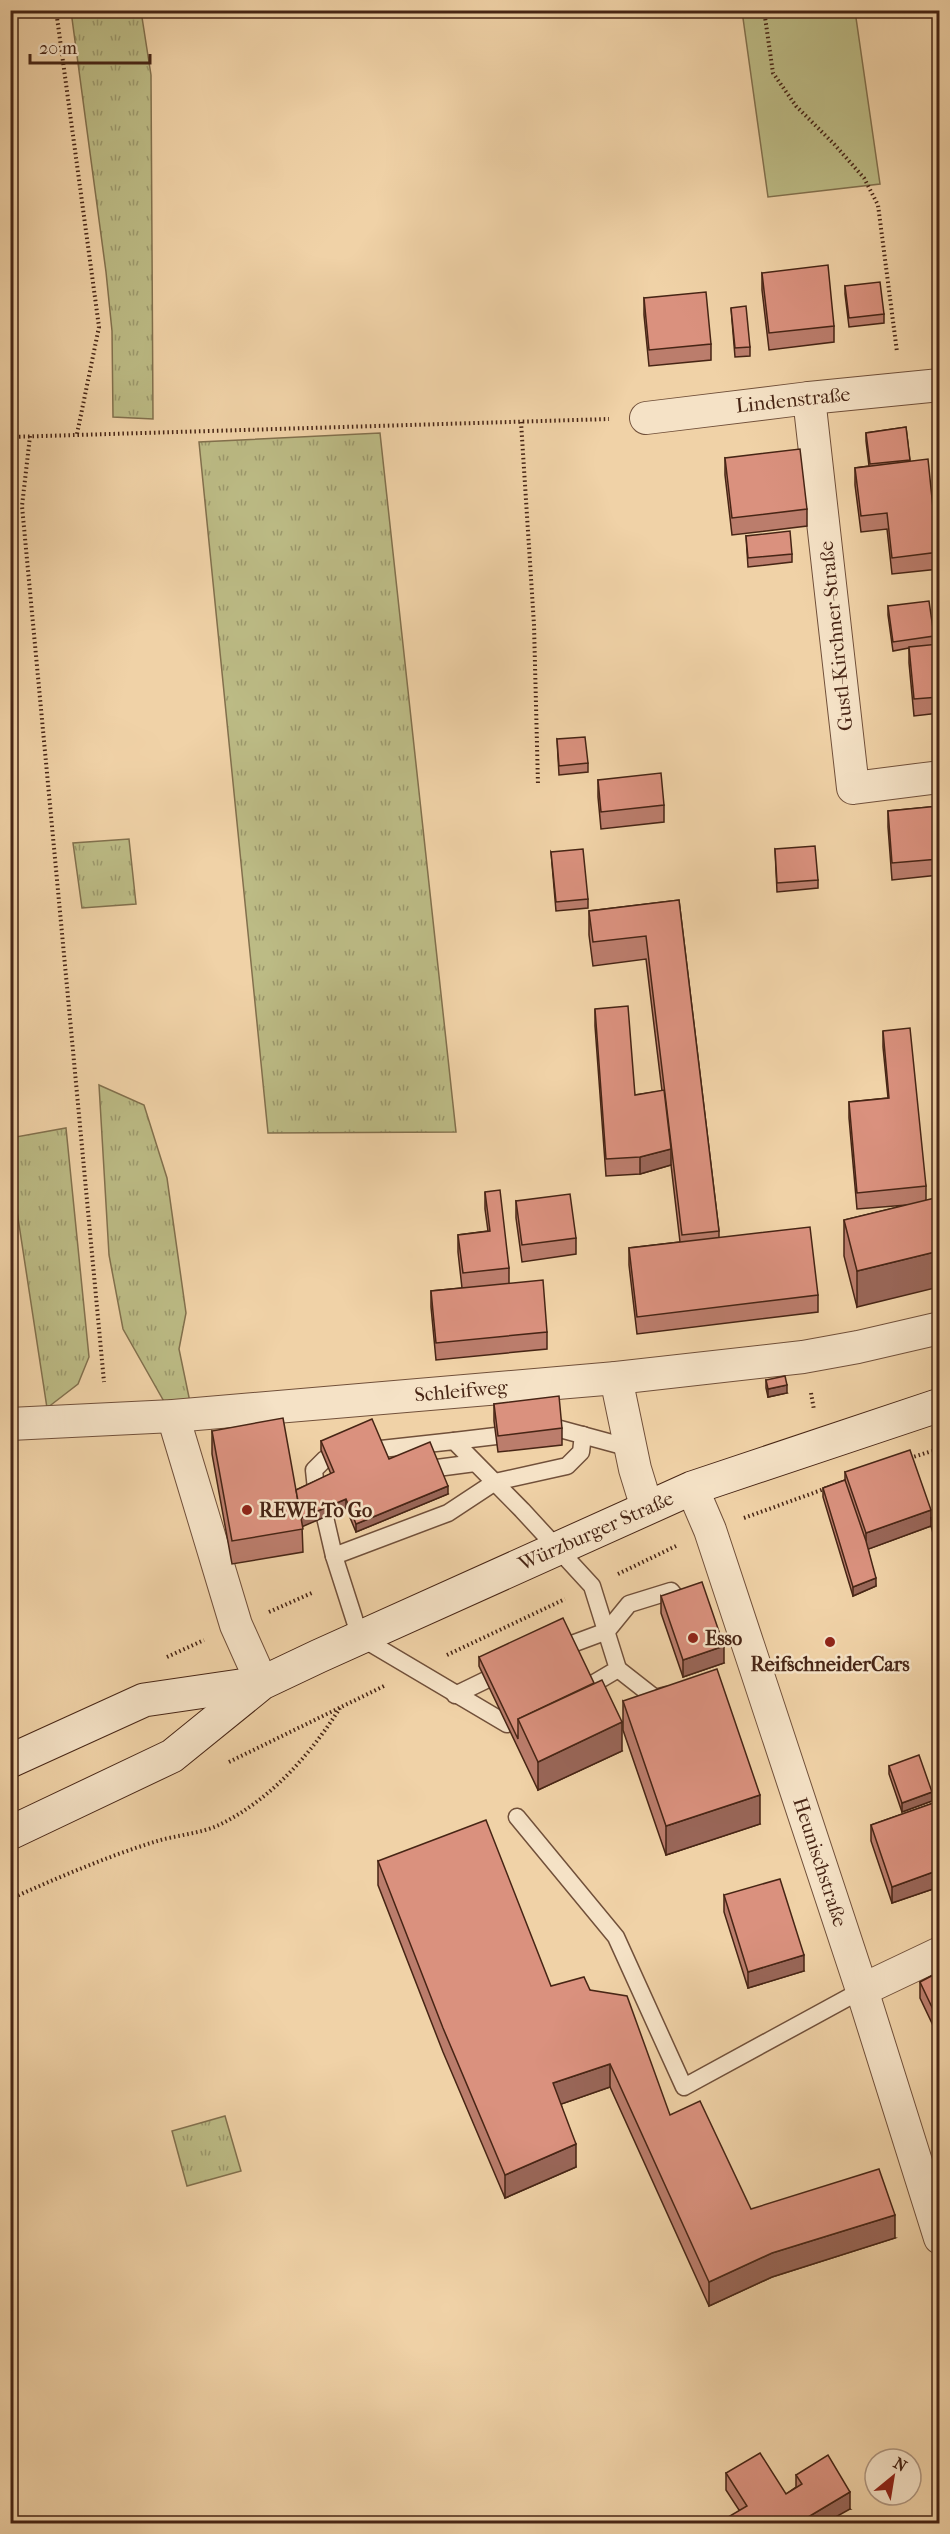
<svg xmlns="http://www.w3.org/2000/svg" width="950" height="2534" viewBox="0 0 950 2534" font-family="'IM FELL French Canon',serif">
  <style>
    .grass { fill: url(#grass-tufts); stroke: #82704d; stroke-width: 1.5 }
    .garden { fill: #bcbb85; stroke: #82704d; stroke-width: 1.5 }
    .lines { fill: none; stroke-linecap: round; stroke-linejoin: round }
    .lane-casing { stroke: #71503a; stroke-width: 19 }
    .street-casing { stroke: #71503a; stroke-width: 34 }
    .secondary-casing { stroke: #472515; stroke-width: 35 }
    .path { stroke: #472515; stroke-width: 4; stroke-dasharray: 1.5 3; stroke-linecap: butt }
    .lane { stroke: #f5e2c6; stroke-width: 16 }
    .street { stroke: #f5e2c6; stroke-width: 32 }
    .secondary { stroke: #f5e2c6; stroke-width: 33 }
    .wall { fill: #bb7d6c; stroke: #472515; stroke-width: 1.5 }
    .shaded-wall { fill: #996658; stroke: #472515; stroke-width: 1.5 }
    .building { fill: #da917e; stroke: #472515; stroke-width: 1.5 }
    .poi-dot { fill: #8f2418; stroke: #f5e2c6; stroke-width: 2 }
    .labels { text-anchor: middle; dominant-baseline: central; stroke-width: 5; stroke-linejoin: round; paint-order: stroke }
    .street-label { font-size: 20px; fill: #472515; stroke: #f5e2c6 }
    .poi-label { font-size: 20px; font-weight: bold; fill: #472515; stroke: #f5e2c6; text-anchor: start }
  </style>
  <defs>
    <pattern id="grass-tufts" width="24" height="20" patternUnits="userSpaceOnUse" patternTransform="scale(1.5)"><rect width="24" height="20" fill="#bcbb85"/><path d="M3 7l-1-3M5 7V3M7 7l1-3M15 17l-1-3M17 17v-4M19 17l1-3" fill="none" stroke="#9b986c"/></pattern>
  </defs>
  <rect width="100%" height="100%" fill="#f0d2a7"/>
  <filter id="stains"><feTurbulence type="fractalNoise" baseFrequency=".00333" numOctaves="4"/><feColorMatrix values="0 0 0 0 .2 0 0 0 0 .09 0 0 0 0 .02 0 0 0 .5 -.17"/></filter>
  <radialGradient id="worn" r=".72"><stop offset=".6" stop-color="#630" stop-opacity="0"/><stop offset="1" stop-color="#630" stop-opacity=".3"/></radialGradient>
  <g class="grass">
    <polygon points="71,11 141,11 151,75 153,419 113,417 112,331 106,272"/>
    <polygon points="380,433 456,1132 268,1133 199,442"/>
    <polygon points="129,839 136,904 82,908 73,843"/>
    <polygon points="99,1085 144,1105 167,1178 186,1313 179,1349 190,1402 166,1405 123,1329 109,1255"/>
    <polygon points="66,1128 89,1357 78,1384 47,1408 11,1172 10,1138"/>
    <polygon points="225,2116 241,2171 187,2186 172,2131"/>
  </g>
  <polygon class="garden" points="742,11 855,11 880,184 768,197"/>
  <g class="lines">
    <g class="lane-casing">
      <g id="lane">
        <polyline points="560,1429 630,1448"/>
        <polyline points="454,1441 496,1436"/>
        <polyline points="381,1449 454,1441 522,1510 592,1586 618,1669 591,1685"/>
        <polyline points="437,1468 475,1463"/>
        <polyline points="316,1489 314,1470 325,1459"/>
        <polyline points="325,1517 334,1556 360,1637 507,1724"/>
        <polyline points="334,1556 448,1513 495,1482 567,1466 581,1452 583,1435"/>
        <polyline points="572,1644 607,1631 629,1604 671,1591 683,1606"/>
        <polyline points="618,1669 655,1698 667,1695"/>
        <polyline points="455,1695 486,1680"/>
        <polyline points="517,1817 616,1937 684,2087 862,1990"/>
      </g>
    </g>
    <g class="street-casing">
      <g id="street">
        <polyline points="809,398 853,788 940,777"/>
        <polyline points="646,418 809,398 940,385"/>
        <polyline points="616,1378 635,1469 647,1508"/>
        <polyline points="173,1416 236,1625 262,1683"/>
        <polyline points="10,1424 173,1416 616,1378 803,1357 858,1347 940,1328"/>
        <polyline points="692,1488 710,1530 862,1990 940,2238"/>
        <polyline points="862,1990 940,1953"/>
      </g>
    </g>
    <g class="secondary-casing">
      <g id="secondary">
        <polyline points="10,1761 144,1700 260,1683"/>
        <polyline points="10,1833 172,1756 262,1683 319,1656 692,1488 940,1405"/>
      </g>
    </g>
    <g class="path">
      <polyline points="56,10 99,327 77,434"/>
      <polyline points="764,10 773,73 796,106 834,144 864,178 878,205 897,352"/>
      <polyline points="521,422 534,625 538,785"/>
      <polyline points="30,436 22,506 104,1382"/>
      <polyline points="10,437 609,419"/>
      <polyline points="811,1393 814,1410"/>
      <polyline points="910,1458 932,1451"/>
      <polyline points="744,1518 827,1488"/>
      <polyline points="618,1574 676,1546"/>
      <polyline points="269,1612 314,1592"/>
      <polyline points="447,1655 565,1599"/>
      <polyline points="167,1657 204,1640"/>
      <polyline points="229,1762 384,1686"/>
      <path d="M 10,1899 C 57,1878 106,1857 154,1842 C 175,1835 201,1834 221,1824 C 271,1799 310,1755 340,1708"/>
    </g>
    <use href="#lane" class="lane"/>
    <use href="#street" class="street"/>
    <use href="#secondary" class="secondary"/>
  </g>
  <g class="wall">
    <polygon points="762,273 834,326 834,342 769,350 762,290"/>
    <polygon points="845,286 884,314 884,323 849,327 845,294"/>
    <polygon points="644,298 711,344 711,360 649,366 644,315"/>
    <polygon points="731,308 750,347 750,356 735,357"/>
    <polygon points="906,427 910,462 933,508 939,507 939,569 892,574 887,529 861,532 855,485 855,468 869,466 866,441 866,433"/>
    <polygon points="725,458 807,509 807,526 732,535 725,475"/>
    <polygon points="746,536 792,554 792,562 748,567"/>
    <polygon points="888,606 934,636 934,645 939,644 939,713 914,716 909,663 909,648 893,651 888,615"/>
    <polygon points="557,739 588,763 588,772 559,775"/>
    <polygon points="598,780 664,805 664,822 601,829 598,797"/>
    <polygon points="939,806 939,875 892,880 888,827 888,811"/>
    <polygon points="775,849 818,880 818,888 777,892"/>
    <polygon points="551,852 588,899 588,908 556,911"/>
    <polygon points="679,900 719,1231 719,1238 818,1295 818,1312 637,1334 629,1265 629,1248 680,1242 671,1165 640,1174 606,1176 595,1026 595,1009 635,1095 662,1091 646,959 593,966 589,935 589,911"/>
    <polygon points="883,1031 926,1186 926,1200 857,1307 844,1256 844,1220 907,1205 857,1209 849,1118 849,1102 888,1098 883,1047"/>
    <polygon points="485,1192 509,1268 509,1283 547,1332 547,1349 436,1360 431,1307 431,1291 462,1288 458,1252 458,1235 488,1231 485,1209"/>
    <polygon points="516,1201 576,1238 576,1254 522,1262 516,1218"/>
    <polygon points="766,1380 787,1393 768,1397 766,1388"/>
    <polygon points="494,1404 562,1428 562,1445 498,1452 494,1421"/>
    <polygon points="212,1431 296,1490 331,1474 321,1450 321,1441 389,1459 448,1494 356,1532 346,1508 302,1526 303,1552 232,1564 212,1454"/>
    <polygon points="845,1472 931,1518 939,1515 939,1555 931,1526 868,1549 876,1586 853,1596 823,1497 823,1488 845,1480"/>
    <polygon points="661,1596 724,1663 683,1677 661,1613"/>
    <polygon points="479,1657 622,1751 538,1790 479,1666"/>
    <polygon points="623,1701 760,1824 666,1855 623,1730"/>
    <polygon points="889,1766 932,1801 902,1812 889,1774"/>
    <polygon points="939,1801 939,1887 892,1903 871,1841 871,1825"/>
    <polygon points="378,1861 551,1986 590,1990 670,2115 751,2209 895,2238 772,2277 709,2306 610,2087 561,2104 576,2167 505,2198 443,2052 378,1885"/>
    <polygon points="724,1895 804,1971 748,1988 724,1912"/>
    <polygon points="939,1972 939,2038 920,1998 920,1982"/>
    <polygon points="726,2473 786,2494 796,2487 796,2475 850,2509 739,2510 726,2490"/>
  </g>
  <g class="shaded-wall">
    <polygon points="671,1149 671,1165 640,1174 640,1157"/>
    <polygon points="939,1251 939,1287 857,1307 857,1271"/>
    <polygon points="787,1385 787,1393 768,1397 768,1389"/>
    <polygon points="448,1486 448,1494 356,1532 356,1524"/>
    <polygon points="346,1499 346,1508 299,1528 299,1519"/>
    <polygon points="931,1510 931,1526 866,1550 866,1533"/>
    <polygon points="876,1578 876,1586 853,1596 853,1587"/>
    <polygon points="724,1646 724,1663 683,1677 683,1660"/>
    <polygon points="622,1722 622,1751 538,1790 538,1762"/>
    <polygon points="932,1792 932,1801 902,1812 902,1803"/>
    <polygon points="760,1795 760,1824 666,1855 666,1826"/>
    <polygon points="939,1870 939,1887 892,1903 892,1887"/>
    <polygon points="804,1955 804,1971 748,1988 748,1972"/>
    <polygon points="610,2064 610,2087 553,2107 553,2083"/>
    <polygon points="576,2144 576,2167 505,2198 505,2175"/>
    <polygon points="895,2215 895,2238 772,2277 709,2306 709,2282 772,2253"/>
    <polygon points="850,2492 850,2509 825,2523 803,2523 803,2520"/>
  </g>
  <g class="building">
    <polygon points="828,265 834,326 769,333 762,273"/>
    <polygon points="880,282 884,314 849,318 845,286"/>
    <polygon points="706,292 711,344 649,350 644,298"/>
    <polygon points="746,306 750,347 735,348 731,308"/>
    <polygon points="906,427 910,460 870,464 866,433"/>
    <polygon points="800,449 807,509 732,518 725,458"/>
    <polygon points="928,459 933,508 939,507 939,552 892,558 887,513 861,516 855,468"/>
    <polygon points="790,531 792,554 748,558 746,536"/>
    <polygon points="929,601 934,636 893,642 888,606"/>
    <polygon points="939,644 939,697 914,699 909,647"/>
    <polygon points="585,737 588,763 559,766 557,739"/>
    <polygon points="661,773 664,805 601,812 598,780"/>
    <polygon points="939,806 939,859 892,863 888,811"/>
    <polygon points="815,846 818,880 777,883 775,849"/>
    <polygon points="583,849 588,899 556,902 551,852"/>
    <polygon points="679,900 719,1231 682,1235 646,936 593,942 589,911"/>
    <polygon points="628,1006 635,1095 664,1090 671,1149 640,1157 606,1159 595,1009"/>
    <polygon points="910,1028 926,1186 857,1193 849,1102 889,1098 883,1031"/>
    <polygon points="500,1190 509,1268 463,1273 458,1235 490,1231 485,1192"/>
    <polygon points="570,1194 576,1238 522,1245 516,1201"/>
    <polygon points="939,1197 939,1251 857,1271 844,1220"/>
    <polygon points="810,1227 818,1295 637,1317 629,1248"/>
    <polygon points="543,1280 547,1332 436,1343 431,1291"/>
    <polygon points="785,1376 787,1385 768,1389 766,1380"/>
    <polygon points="559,1396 562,1428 498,1436 494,1404"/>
    <polygon points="283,1418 303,1529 232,1541 212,1431"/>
    <polygon points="372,1419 389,1459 430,1442 448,1486 356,1524 346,1499 301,1518 296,1490 334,1472 321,1441"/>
    <polygon points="910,1450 931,1510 866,1533 845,1472"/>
    <polygon points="845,1480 866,1541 876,1578 853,1587 823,1488"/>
    <polygon points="939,1515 939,1547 931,1518"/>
    <polygon points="702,1582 724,1646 683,1660 661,1596"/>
    <polygon points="563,1618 594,1683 518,1719 518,1739 479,1657"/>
    <polygon points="717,1669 760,1795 666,1826 623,1701"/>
    <polygon points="602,1680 622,1722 538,1762 518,1719"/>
    <polygon points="919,1755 932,1792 902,1803 889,1766"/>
    <polygon points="939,1801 939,1870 892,1887 871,1825"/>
    <polygon points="486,1820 551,1986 584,1977 590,1990 627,1996 670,2115 700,2101 751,2209 879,2169 895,2215 772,2253 709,2282 610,2064 553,2083 576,2144 505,2175 443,2028 378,1861"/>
    <polygon points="780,1879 804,1955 748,1972 724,1895"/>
    <polygon points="939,1972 939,2022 920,1982"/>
    <polygon points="760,2453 786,2494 802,2484 796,2475 828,2455 850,2492 803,2520 805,2523 718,2523 747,2506 726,2473"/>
  </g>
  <g class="poi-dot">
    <circle cx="247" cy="1510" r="6"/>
    <circle cx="693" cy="1638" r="6"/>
    <circle cx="830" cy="1642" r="6"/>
  </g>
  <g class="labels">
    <g class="street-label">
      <text transform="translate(793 400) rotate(-6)">Lindenstraße</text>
      <text transform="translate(836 636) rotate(-96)">Gustl-Kirchner-Straße</text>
      <text transform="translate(461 1391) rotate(-5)">Schleifweg</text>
      <text transform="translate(596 1531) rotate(-24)">Würzburger Straße</text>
      <text transform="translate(820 1862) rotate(72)">Heunischstraße</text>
    </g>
    <g class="poi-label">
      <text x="259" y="1510">REWE To Go</text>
      <text x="705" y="1638">Esso</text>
      <text x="830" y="1664" text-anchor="middle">ReifschneiderCars</text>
    </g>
  </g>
  <rect width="950" height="2534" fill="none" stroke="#f0d2a7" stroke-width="36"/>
  <rect x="12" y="12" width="926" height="2510" fill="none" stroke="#472515" stroke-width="3"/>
  <rect x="18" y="18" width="914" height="2498" fill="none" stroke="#472515" stroke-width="1.5"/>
  <g transform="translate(893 2477) rotate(30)"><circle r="28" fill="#f5e2c6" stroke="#af967f" stroke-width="1.5"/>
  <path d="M0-4.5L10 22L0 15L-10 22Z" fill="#8f2418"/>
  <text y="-9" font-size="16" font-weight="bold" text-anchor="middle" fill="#472515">N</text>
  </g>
  <path d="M30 54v9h120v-9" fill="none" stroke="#472515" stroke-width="3"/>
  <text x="39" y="54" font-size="18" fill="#472515" stroke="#f5e2c6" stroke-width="4.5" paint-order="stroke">20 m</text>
  <rect width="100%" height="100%" filter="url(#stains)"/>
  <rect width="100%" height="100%" fill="url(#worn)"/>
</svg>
